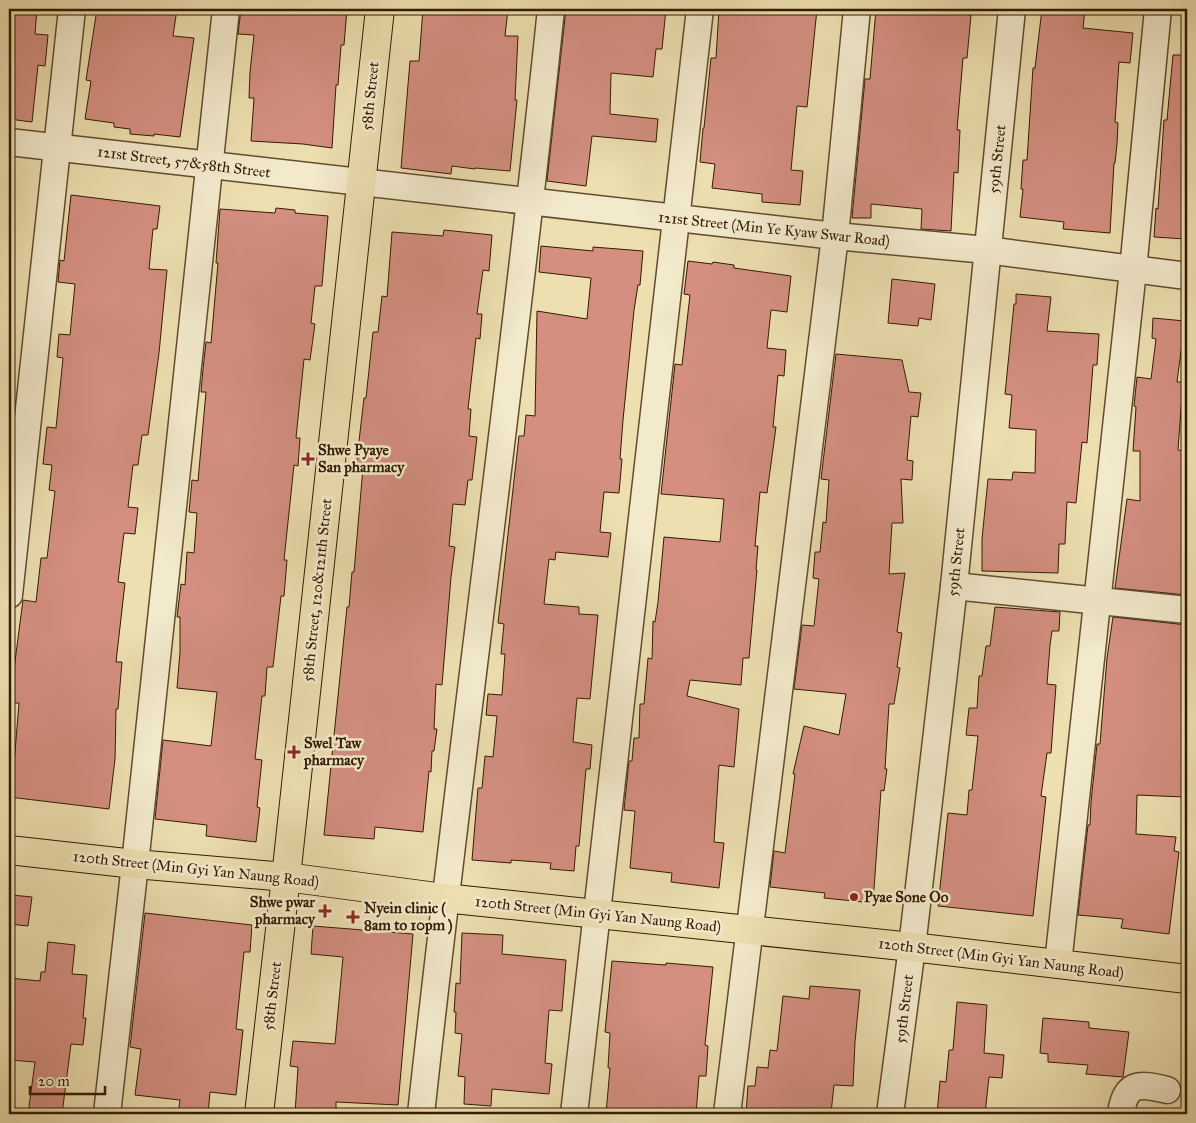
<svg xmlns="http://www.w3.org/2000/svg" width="1196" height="1123" viewBox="0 0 1196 1123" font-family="'IM FELL Great Primer',serif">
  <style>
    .building { fill: #d48f81; stroke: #341b02 }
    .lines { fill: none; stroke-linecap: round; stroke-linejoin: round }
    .minor-casing { stroke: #624c2e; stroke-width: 29 }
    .major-casing { stroke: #341b02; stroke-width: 30 }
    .minor { stroke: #f3eacc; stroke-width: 26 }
    .major { stroke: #eddfb0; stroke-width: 28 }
    .poi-dot { fill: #8f2418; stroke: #f3eacc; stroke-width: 2 }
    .labels { text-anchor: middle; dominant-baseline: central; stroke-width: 5; stroke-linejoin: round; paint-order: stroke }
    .street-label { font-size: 15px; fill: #341b02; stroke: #f3eacc }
    .poi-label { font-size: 15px; font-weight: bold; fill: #341b02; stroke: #f3eacc; text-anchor: start }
  </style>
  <rect width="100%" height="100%" fill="#eddfb0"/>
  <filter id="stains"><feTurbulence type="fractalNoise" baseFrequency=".004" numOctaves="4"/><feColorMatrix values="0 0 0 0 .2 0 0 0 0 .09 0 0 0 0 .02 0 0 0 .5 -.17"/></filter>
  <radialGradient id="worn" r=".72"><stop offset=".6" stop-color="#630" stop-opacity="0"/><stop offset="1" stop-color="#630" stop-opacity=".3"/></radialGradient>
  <g class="building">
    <polygon points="9,9 37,9 35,34 48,35 45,66 38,65 32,122 9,119"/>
    <polygon points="97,9 177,9 173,36 194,38 180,137 154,134 154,136 130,134 130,129 114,127 114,123 85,119 91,81 86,80"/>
    <polygon points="241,9 347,9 344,45 341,45 338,85 336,85 332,148 303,144 251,141 254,98 249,98 250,72 254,35 238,34"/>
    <polygon points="423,9 508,9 505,36 518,36 515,100 517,100 510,171 475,168 475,169 452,166 451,174 401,168 410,61 419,61"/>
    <polygon points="566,9 666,9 662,49 656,49 653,77 611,73 610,114 658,119 656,142 592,136 586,186 547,181"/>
    <polygon points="719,9 817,9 807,107 797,106 791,170 803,171 800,205 762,202 762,194 712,188 715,164 700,162 703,128 704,128 711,58 716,58"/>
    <polygon points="876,9 911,9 971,15 967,58 963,58 957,130 960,130 958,173 954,172 951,231 921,229 922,209 871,204 871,218 852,218 865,79 870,79"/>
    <polygon points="1042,9 1085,9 1083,28 1133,33 1130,63 1119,62 1115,122 1118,123 1117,144 1115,163 1114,163 1110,233 1063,229 1064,222 1020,217 1023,189 1021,189 1023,160 1027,160 1033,68 1035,68"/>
    <polygon points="1173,55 1187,55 1187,221 1186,239 1154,237 1156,208 1158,209 1164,120 1167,120"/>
    <polygon points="71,195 160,206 157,229 153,229 149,269 167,270 159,353 148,435 142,435 138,465 133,465 128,507 138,508 135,534 124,533 118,582 125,583 116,662 122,662 118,709 116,709 115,759 109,809 9,797 9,763 14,764 19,703 14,703 14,669 23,600 36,602 41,558 47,558 55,491 49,490 52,465 43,464 47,427 56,428 63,358 57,357 59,334 70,335 75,284 58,282 60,260 64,261"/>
    <polygon points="276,208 295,210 295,213 328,216 322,286 315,286 311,323 315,324 310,360 304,359 296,438 300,438 298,466 294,465 284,560 287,560 284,596 281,596 273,667 267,667 265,696 262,696 255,759 262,760 257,807 260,808 256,842 206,836 207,825 155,819 163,740 211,746 217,692 177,688 180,652 180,617 177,617 181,584 185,585 187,552 194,553 197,513 189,512 192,480 198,481 206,392 201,392 203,369 206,342 211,343 218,263 216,263 220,209 275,213"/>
    <polygon points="444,230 492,235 489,271 483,270 477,314 482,314 480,339 476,338 468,409 471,409 469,436 477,437 472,480 468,480 465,505 453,504 449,546 455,547 451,577 442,685 436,684 434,729 437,729 434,751 432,751 431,772 429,771 423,832 375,827 374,839 324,835 347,607 349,607 352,572 354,572 357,537 363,468 356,467 364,398 366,398 373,332 378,332 382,296 387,297 392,232 443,236"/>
    <polygon points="541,246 593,251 593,247 643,251 640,285 638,285 634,310 623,420 620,459 622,459 619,493 604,492 600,532 611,533 608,557 556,552 555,560 549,559 544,604 579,607 579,614 598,615 590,699 577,698 573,742 592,745 590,769 586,769 579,846 576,846 574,871 550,869 551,863 511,860 511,863 472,860 478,788 482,788 485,756 493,757 497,716 486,715 488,694 502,695 505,654 501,654 504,624 498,623 519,436 524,436 526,415 535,416 537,311 587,319 591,278 539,272"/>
    <polygon points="688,261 712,264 713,262 734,265 734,268 791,276 787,312 771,310 767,348 786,350 784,376 778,375 773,427 776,427 767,493 760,492 755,546 758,546 756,570 757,570 749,658 743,658 741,685 690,680 687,696 739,709 734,767 719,765 714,842 724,843 719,888 671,882 672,873 630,868 635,811 624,810 629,761 632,761 634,738 639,738 640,704 644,704 648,658 652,659 653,621 655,622 658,602 664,537 720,542 724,499 661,494 675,364 682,365 690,295 684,294"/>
    <polygon points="892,279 935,284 931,320 919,318 918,326 888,323"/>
    <polygon points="1016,294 1051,297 1047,331 1099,334 1097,365 1093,365 1087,443 1082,442 1076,503 1067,502 1065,544 1059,544 1058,573 982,571 982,539 988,479 1012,480 1013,472 1035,473 1036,430 1009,428 1012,395 1005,394 1014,304 1016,304"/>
    <polygon points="1153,318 1185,321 1177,382 1183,382 1178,450 1187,451 1187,595 1115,588 1127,499 1140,501 1140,451 1133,451 1136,407 1134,406 1137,377 1151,379 1156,339 1152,338"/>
    <polygon points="836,354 902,360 909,392 921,393 918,417 911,416 907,460 913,461 912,480 901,479 903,523 892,523 889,574 905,573 897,632 902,633 897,667 900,668 894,704 889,704 885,769 887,769 884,791 881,790 873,903 824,898 825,893 770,887 774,851 785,853 795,774 793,774 804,726 839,735 846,694 794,689 802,625 814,626 819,579 813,578 815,552 820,552 823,522 826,523 829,480 821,479"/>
    <polygon points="995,607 1060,612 1059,631 1052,631 1050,645 1047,684 1056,685 1051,753 1047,753 1041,796 1046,797 1033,916 938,906 948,813 967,815 969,790 972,790 978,736 966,735 969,708 977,708 979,676 982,676 986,646 990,646"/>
    <polygon points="1113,617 1187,625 1187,696 1183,747 1187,748 1187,775 1184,797 1137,795 1136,834 1176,837 1174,851 1179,852 1169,934 1121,928 1123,919 1078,915 1088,825 1090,825 1091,802 1097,744 1100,744 1107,658"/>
    <polygon points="12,895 32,897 28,926 9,924"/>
    <polygon points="145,913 252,925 250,952 244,952 236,1029 243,1030 236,1095 210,1092 208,1114 178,1114 180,1100 135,1095 141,1049 130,1047"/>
    <polygon points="313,926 413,934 398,1105 336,1102 336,1114 295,1114 298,1067 290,1066 293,1041 335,1044 343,957 311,954"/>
    <polygon points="462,933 503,935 502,954 566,960 562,1011 549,1010 545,1063 552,1064 549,1094 492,1089 491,1106 464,1104 465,1077 458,1076 462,1034 455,1033 456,1012 454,1012 456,983 460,984"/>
    <polygon points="48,942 75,945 72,974 87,975 83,1018 86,1018 83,1045 71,1044 62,1114 28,1114 35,1062 9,1060 9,978 40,981 41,972 45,972"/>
    <polygon points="612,961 666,965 666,963 713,967 705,1045 708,1046 706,1076 699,1076 696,1114 606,1114 610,1068 608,1068 610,1033 605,1032"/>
    <polygon points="810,986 860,990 855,1042 853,1086 834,1085 831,1113 789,1109 789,1114 746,1114 748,1086 755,1086 757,1067 768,1068 770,1050 777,1051 783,996 809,999"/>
    <polygon points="957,1002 987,1005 984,1053 1004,1055 1002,1078 989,1077 985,1114 937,1114 940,1081 946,1082 949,1050 953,1050"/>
    <polygon points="1043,1018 1089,1022 1089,1028 1129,1032 1123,1077 1086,1074 1088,1065 1048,1062 1048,1054 1040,1053"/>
  </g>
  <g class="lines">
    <g class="minor-casing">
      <g id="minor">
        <polyline points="9,142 835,236 987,250 1187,276"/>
        <polyline points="954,586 1187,610"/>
        <polyline points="9,595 72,9"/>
        <polyline points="1058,964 1133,270 1158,9"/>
        <polyline points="107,1114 135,864 226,9"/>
        <path d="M 421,1114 C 461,745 513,378 551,9"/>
        <polyline points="574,1114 700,9"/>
        <polyline points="727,1114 835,236 857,9"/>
        <polyline points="890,1114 912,947 954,586 1012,9"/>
        <path d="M 1121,1114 C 1125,1082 1139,1083 1167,1090"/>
      </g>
    </g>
    <g class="major-casing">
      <g id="major">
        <polyline points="9,850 135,864 286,877 444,898 912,947 1187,979"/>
        <polyline points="259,1114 286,877 380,9"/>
      </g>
    </g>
    <use href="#minor" class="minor"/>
    <use href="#major" class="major"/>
  </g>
  <g class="poi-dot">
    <path d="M305.5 451.5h5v5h5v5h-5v5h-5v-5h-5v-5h5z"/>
    <path d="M291.5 744.5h5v5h5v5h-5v5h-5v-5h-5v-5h5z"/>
    <circle cx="854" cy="897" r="5"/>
    <path d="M322.5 903.5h5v5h5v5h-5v5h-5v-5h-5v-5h5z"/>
    <path d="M350.5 909.5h5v5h5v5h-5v5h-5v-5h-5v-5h5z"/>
  </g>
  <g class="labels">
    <g class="street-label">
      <text transform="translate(370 96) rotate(-84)">58th Street</text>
      <text transform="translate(997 159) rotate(-84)">59th Street</text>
      <text transform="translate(184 162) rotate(7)">121st Street, 57&amp;58th Street</text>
      <text transform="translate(774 229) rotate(6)">121st Street (Min Ye Kyaw Swar Road)</text>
      <text transform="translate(956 562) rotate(-84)">59th Street</text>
      <text transform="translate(317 590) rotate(-84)">58th Street, 120&amp;121th Street</text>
      <text transform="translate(196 869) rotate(6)">120th Street (Min Gyi Yan Naung Road)</text>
      <text transform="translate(598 914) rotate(6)">120th Street (Min Gyi Yan Naung Road)</text>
      <text transform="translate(1001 958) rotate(7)">120th Street (Min Gyi Yan Naung Road)</text>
      <text transform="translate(272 996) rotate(-83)">58th Street</text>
      <text transform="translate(904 1009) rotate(-83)">59th Street</text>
    </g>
    <g class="poi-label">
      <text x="318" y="450">Shwe Pyaye<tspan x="318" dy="17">San pharmacy</tspan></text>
      <text x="304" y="743">Swel Taw<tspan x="304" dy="17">pharmacy</tspan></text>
      <text x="864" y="897">Pyae Sone Oo</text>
      <text x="315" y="902" text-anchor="end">Shwe pwar<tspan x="315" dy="17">pharmacy</tspan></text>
      <text x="364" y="908">Nyein clinic (<tspan x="364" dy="17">8am to 10pm )</tspan></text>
    </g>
  </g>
  <rect width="1196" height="1123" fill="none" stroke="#eddfb0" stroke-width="30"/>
  <rect x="10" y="10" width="1176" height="1103" fill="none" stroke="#341b02" stroke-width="2.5"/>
  <rect x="15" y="15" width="1166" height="1093" fill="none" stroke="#341b02"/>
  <path d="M30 1086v8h75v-8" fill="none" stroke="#341b02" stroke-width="2.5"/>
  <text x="38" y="1086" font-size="15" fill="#341b02" stroke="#f3eacc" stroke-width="4" paint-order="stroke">20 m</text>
  <rect width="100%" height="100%" filter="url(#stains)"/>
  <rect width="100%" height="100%" fill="url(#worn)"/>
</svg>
